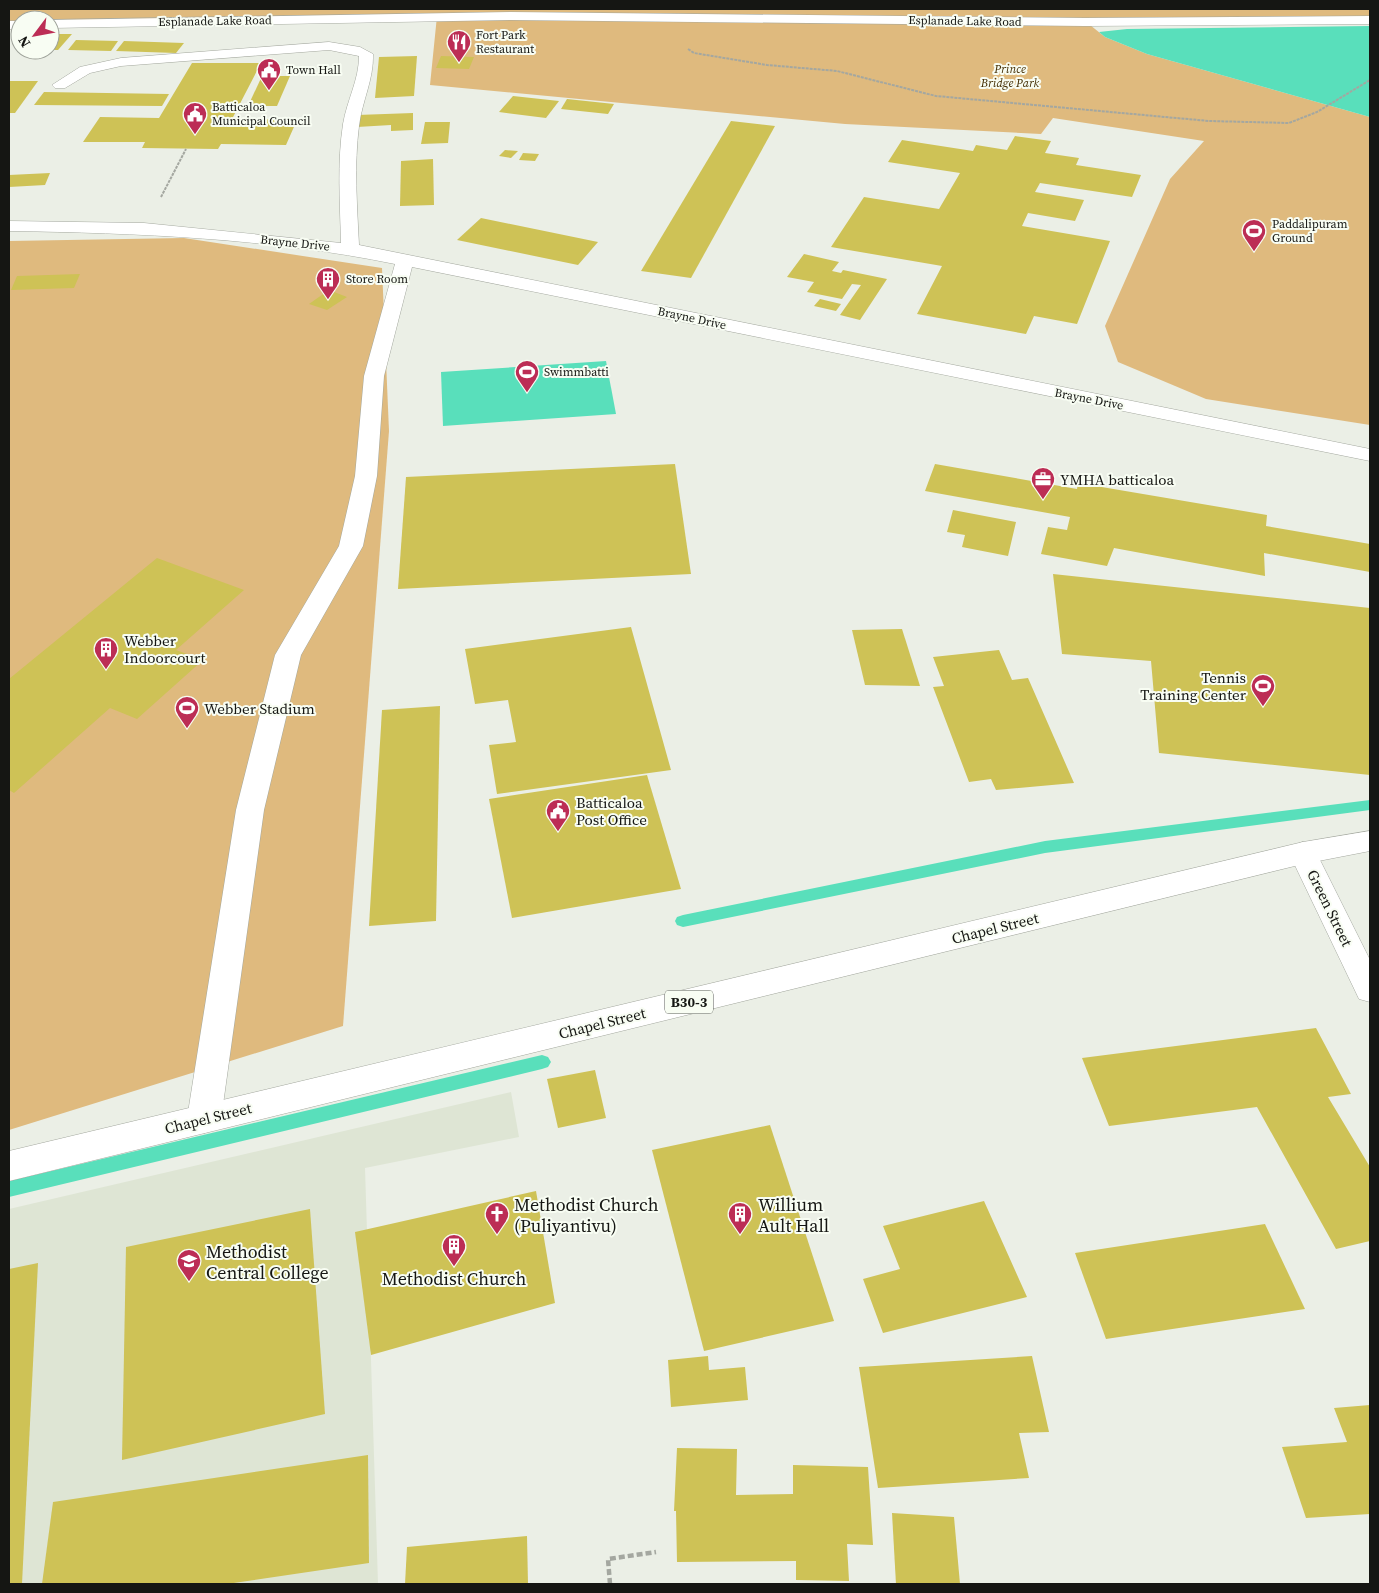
<svg xmlns="http://www.w3.org/2000/svg" width="1379" height="1593" viewBox="0 0 1379 1593" font-family="'Source Serif 4',serif">
  <style>
    .built { fill: #dee5d4 }
    .green { fill: #dfba7e }
    .water { fill: #59dfbb }
    .lines { fill: none; stroke-linecap: round; stroke-linejoin: round }
    .stream { fill: #59dfbb; fill-rule: evenodd }
    .building { fill: #cec256 }
    .street-casing { stroke: #a4a89f; stroke-width: 1 }
    .primary-casing { stroke: #a4a89f; stroke-width: 1 }
    .path-far1 { stroke: #a4a7a0; stroke-width: 2; stroke-dasharray: 3 1; stroke-linecap: butt }
    .path { stroke: #a4a7a0; stroke-width: 4.5; stroke-dasharray: 6 3; stroke-linecap: butt }
    .street { fill: #fff; fill-rule: evenodd }
    .primary { fill: #fff; fill-rule: evenodd }
    .labels { text-anchor: middle; dominant-baseline: central; stroke-width: 4; stroke-linejoin: round; paint-order: stroke }
    .far-street-label { font-size: 12px; fill: #151613; stroke: #f8fdf3 }
    .far-poi-label { font-size: 12px; fill: #151613; stroke: #f8fdf3; text-anchor: start }
    .far-park-label { font-size: 12px; font-style: italic; fill: #422c01; stroke: #f8fdf3 }
    .shield { fill: #f8fdf3; stroke: #595b56; stroke-width: 1 }
    .shield-label { font-size: 14px; font-weight: bold; fill: #151613 }
    .poi-label { font-size: 15px; fill: #151613; stroke: #f8fdf3; text-anchor: start }
    .street-label { font-size: 15px; fill: #151613; stroke: #f8fdf3 }
    .near-poi-label { font-size: 18px; fill: #151613; stroke: #f8fdf3; text-anchor: start }
  </style>
  <rect width="100%" height="100%" fill="#ebefe6"/>
  <polygon class="built" points="511,1092 519,1137 365,1168 378,1584 9,1584 9,1209"/>
  <g class="green">
    <polygon points="9,9 1370,9 1370,19 1085,21 1105,37 1147,54 1370,117 1370,425 1206,399 1118,362 1105,326 1170,179 1204,141 1053,118 1041,134 845,124 430,85 437,16 20,21 9,21"/>
    <polygon points="184,238 382,268 389,431 343,1026 9,1130 9,241"/>
  </g>
  <g class="water">
    <polygon points="1370,26 1370,117 1147,54 1105,37 1099,32 1127,29"/>
    <polygon points="606,361 616,414 443,426 441,372"/>
  </g>
  <g class="lines">
    <g class="stream">
      <polygon points="1370,800 1370,810 1045,853 683,927 677,925 675,921 677,917 683,915 1045,841"/>
      <polygon points="542,1055 548,1057 551,1062 548,1067 542,1069 9,1197 9,1181"/>
    </g>
  </g>
  <g class="building">
    <polygon points="56,34 72,34 58,50 50,50 50,41"/>
    <polygon points="76,40 118,41 111,51 68,50"/>
    <polygon points="124,41 184,43 176,53 116,51"/>
    <polygon points="417,56 414,96 375,98 379,57"/>
    <polygon points="441,56 474,57 469,69 436,68"/>
    <polygon points="192,63 261,63 232,119 297,120 286,145 221,144 218,149 142,148 145,142 83,142 100,117 159,118"/>
    <polygon points="262,76 290,76 277,106 248,106"/>
    <polygon points="9,81 38,81 15,113 9,113"/>
    <polygon points="44,92 169,94 162,106 34,105"/>
    <polygon points="513,96 559,101 546,118 499,112"/>
    <polygon points="567,99 614,104 608,114 561,109"/>
    <polygon points="413,113 413,130 391,131 391,125 357,127 357,115"/>
    <polygon points="731,121 775,126 691,278 641,271"/>
    <polygon points="425,122 450,122 448,143 421,144"/>
    <polygon points="1015,136 1051,141 1045,153 1079,158 1076,165 1141,175 1132,197 1040,183 1035,192 1084,200 1075,221 1028,213 1022,226 1110,241 1077,324 1034,316 1026,334 917,314 942,266 831,247 864,197 939,209 960,173 888,162 902,140 973,151 976,145 1007,150"/>
    <polygon points="505,150 518,151 511,158 499,156"/>
    <polygon points="523,153 539,154 535,161 519,160"/>
    <polygon points="433,159 434,205 400,206 401,161"/>
    <polygon points="50,173 45,185 9,187 9,175"/>
    <polygon points="481,218 598,242 578,265 457,240"/>
    <polygon points="804,254 839,262 832,271 841,273 843,270 887,279 860,320 840,315 861,285 852,284 842,299 807,292 814,282 787,277"/>
    <polygon points="80,274 74,288 11,290 17,276"/>
    <polygon points="329,290 347,297 327,310 309,304"/>
    <polygon points="820,299 841,304 836,311 814,306"/>
    <polygon points="675,464 691,574 398,589 406,477"/>
    <polygon points="935,464 1077,489 1078,483 1267,515 1266,526 1370,544 1370,572 1264,553 1265,576 1114,548 1107,566 1041,554 1048,527 1067,530 1070,517 925,491"/>
    <polygon points="953,510 1016,522 1008,556 962,547 965,535 947,532"/>
    <polygon points="157,558 244,590 176,650 203,660 137,719 110,708 14,793 9,790 9,679"/>
    <polygon points="1053,574 1370,608 1370,775 1159,753 1151,661 1062,654"/>
    <polygon points="631,627 671,770 497,794 489,745 516,742 508,700 475,704 465,649"/>
    <polygon points="902,629 920,686 865,685 852,630"/>
    <polygon points="999,650 1012,680 1028,678 1074,783 996,790 991,779 969,782 933,687 944,686 933,657"/>
    <polygon points="440,706 436,921 369,926 382,710"/>
    <polygon points="647,775 681,889 512,918 489,799"/>
    <polygon points="1316,1028 1351,1094 1328,1097 1370,1167 1370,1241 1336,1249 1257,1107 1109,1126 1082,1058"/>
    <polygon points="595,1070 606,1118 558,1128 547,1079"/>
    <polygon points="770,1125 834,1321 704,1351 652,1150"/>
    <polygon points="536,1191 555,1303 371,1355 355,1232"/>
    <polygon points="984,1201 1027,1297 883,1333 863,1279 900,1269 883,1226"/>
    <polygon points="310,1209 325,1414 122,1460 126,1247"/>
    <polygon points="1265,1224 1305,1309 1106,1339 1075,1253"/>
    <polygon points="38,1263 22,1584 9,1584 9,1269"/>
    <polygon points="708,1356 709,1370 745,1367 748,1400 671,1407 668,1360"/>
    <polygon points="1032,1356 1049,1432 1019,1433 1029,1478 878,1488 859,1367"/>
    <polygon points="1370,1405 1370,1514 1306,1518 1282,1447 1347,1442 1334,1408"/>
    <polygon points="677,1448 737,1449 736,1495 793,1494 793,1465 868,1467 873,1545 847,1544 849,1581 796,1580 796,1561 677,1562 676,1511 674,1511"/>
    <polygon points="368,1455 369,1563 227,1584 42,1584 53,1502"/>
    <polygon points="892,1513 954,1517 960,1584 896,1584"/>
    <polygon points="527,1536 528,1584 405,1584 407,1547"/>
  </g>
  <g class="lines">
    <g class="street-casing">
      <g id="street">
        <polygon points="511,12 1085,18 1370,16 1370,24 1085,26 511,20 50,28 49,20"/>
        <rect x="9" y="21" width="11" height="8"/>
        <path d="M 329,42 L 360,47 L 373,54 C 374,79 362,101 359,126 C 354,165 357,205 359,245 L 1370,449 L 1370,461 L 412,267 L 384,376 L 377,476 L 363,546 L 301,655 L 264,810 L 221,1119 L 216,1129 L 204,1133 L 192,1129 L 187,1119 L 236,810 L 275,655 L 339,546 L 355,476 L 364,376 L 395,264 C 269,238 137,233 9,231 L 9,221 L 144,223 L 341,243 C 340,203 337,163 343,124 C 347,100 359,80 359,56 L 329,50 L 121,66 L 90,73 L 65,88 L 55,88 L 52,85 L 80,67 L 121,58 Z"/>
        <polygon points="1303,842 1313,846 1370,960 1370,1002 1359,999 1289,853 1293,846"/>
      </g>
    </g>
    <g class="primary-casing">
      <polygon id="primary" points="1370,831 1370,851 1303,864 9,1181 9,1151 1303,842"/>
    </g>
    <g class="path-far1">
      <polyline points="688,49 694,53 767,65 837,71 936,96 1209,121 1289,123 1317,112 1370,80"/>
      <polyline points="161,197 186,149"/>
    </g>
    <polyline class="path" points="610,1584 608,1559 656,1552"/>
    <use href="#street" class="street"/>
    <use href="#primary" class="primary"/>
  </g>
  <defs>
    <g id="restaurant-pin" transform="scale(1.25)"><path d="M0 17L-7.5 6A9.5 9.5 0 1 1 7.5 6Z" fill="#bc2d55" stroke="#f8fdf3"/><path d="M-5-6h1v4h1v-4h1v4h1v-4h1v5L-1.5 .5V6h-2V.5L-5-1ZM5-6V6H3V1.5H1.5Q1.5-4 5-6Z" fill="#fff"/></g>
    <g id="civic-pin" transform="scale(1.25)"><path d="M0 17L-7.5 6A9.5 9.5 0 1 1 7.5 6Z" fill="#bc2d55" stroke="#f8fdf3"/><path d="M-.6-6.5H3V-4.5H.6V-3L4-1V1h2V6H-6V1h2V-1L-.6-3ZM-1.2 2.5V6h2.4V2.5Z" fill="#fff"/></g>
    <g id="stadium-pin" transform="scale(1.25)"><path d="M0 17L-7.5 6A9.5 9.5 0 1 1 7.5 6Z" fill="#bc2d55" stroke="#f8fdf3"/><path d="M0-5a6.5 5 0 1 0 0 10a6.5 5 0 1 0 0-10ZM-3.5-1.8h7v3.6h-7Z" fill="#fff"/></g>
    <g id="building-pin" transform="scale(1.25)"><path d="M0 17L-7.5 6A9.5 9.5 0 1 1 7.5 6Z" fill="#bc2d55" stroke="#f8fdf3"/><path d="M-4-6H4V6H1V3H-1V6H-4ZM-2.5-4.3h1.7v1.8h-1.7ZM.8-4.3h1.7v1.8H.8ZM-2.5-1h1.7V.8h-1.7ZM.8-1h1.7V.8H.8Z" fill="#fff"/></g>
    <g id="office-pin" transform="scale(1.25)"><path d="M0 17L-7.5 6A9.5 9.5 0 1 1 7.5 6Z" fill="#bc2d55" stroke="#f8fdf3"/><path d="M-6-3h4V-5.5h4V-3h4V5H-6ZM-1-4.5V-3h2v-1.5ZM-6 0V1H6V0Z" fill="#fff"/></g>
    <g id="church-pin" transform="scale(1.25)"><path d="M0 17L-7.5 6A9.5 9.5 0 1 1 7.5 6Z" fill="#bc2d55" stroke="#f8fdf3"/><path d="M-1.2-6h2.4v3.5h3.3v2.4h-3.3V6h-2.4V-.1h-3.3v-2.4h3.3Z" fill="#fff"/></g>
    <g id="school-pin" transform="scale(1.25)"><path d="M0 17L-7.5 6A9.5 9.5 0 1 1 7.5 6Z" fill="#bc2d55" stroke="#f8fdf3"/><path d="M0-5L7-2L0 1L-7-2ZM-4 1L0 2.5L4 1V4Q0 6-4 4Z" fill="#fff"/></g>
  </defs>
  <g fill-rule="evenodd">
    <use href="#restaurant-pin" x="459" y="42"/>
    <use href="#civic-pin" x="269" y="70"/>
    <use href="#civic-pin" x="195" y="114"/>
    <use href="#stadium-pin" x="1254" y="231"/>
    <use href="#building-pin" x="328" y="279"/>
    <use href="#stadium-pin" x="527" y="372"/>
    <use href="#office-pin" x="1043" y="479"/>
    <use href="#building-pin" x="106" y="649"/>
    <use href="#stadium-pin" x="1263" y="686"/>
    <use href="#stadium-pin" x="187" y="708"/>
    <use href="#civic-pin" x="558" y="811"/>
    <use href="#church-pin" x="497" y="1214"/>
    <use href="#building-pin" x="740" y="1214"/>
    <use href="#building-pin" x="454" y="1246"/>
    <use href="#school-pin" x="189" y="1261"/>
  </g>
  <g class="labels">
    <g class="far-street-label">
      <text transform="translate(215 21) rotate(-1)">Esplanade Lake Road</text>
      <text transform="translate(965 21) rotate(1)">Esplanade Lake Road</text>
      <text transform="translate(295 243) rotate(6)">Brayne Drive</text>
      <text transform="translate(692 318) rotate(12)">Brayne Drive</text>
      <text transform="translate(1089 399) rotate(11)">Brayne Drive</text>
    </g>
    <g class="far-poi-label">
      <text x="476" y="35">Fort Park<tspan x="476" dy="14">Restaurant</tspan></text>
      <text x="286" y="70">Town Hall</text>
      <text x="212" y="107">Batticaloa<tspan x="212" dy="14">Municipal Council</tspan></text>
      <text x="1272" y="224">Paddalipuram<tspan x="1272" dy="14">Ground</tspan></text>
      <text x="346" y="279">Store Room</text>
      <text x="544" y="372">Swimmbatti</text>
    </g>
    <g class="far-park-label">
      <text x="1010" y="69">Prince<tspan x="1010" dy="14">Bridge Park</tspan></text>
    </g>
    <rect class="shield" x="665" y="990.5" width="48" height="23" rx="4"/>
    <g class="shield-label">
      <text x="689" y="1002">B30-3</text>
    </g>
    <g class="poi-label">
      <text x="1060" y="479">YMHA batticaloa</text>
      <text x="124" y="640">Webber<tspan x="124" dy="17">Indoorcourt</tspan></text>
      <text x="1246" y="677" text-anchor="end">Tennis<tspan x="1246" dy="17">Training Center</tspan></text>
      <text x="204" y="708">Webber Stadium</text>
      <text x="576" y="802">Batticaloa<tspan x="576" dy="17">Post Office</tspan></text>
    </g>
    <g class="street-label">
      <text transform="translate(1330 908) rotate(64)">Green Street</text>
      <text transform="translate(995 928) rotate(-14)">Chapel Street</text>
      <text transform="translate(602 1023) rotate(-14)">Chapel Street</text>
      <text transform="translate(208 1118) rotate(-14)">Chapel Street</text>
    </g>
    <g class="near-poi-label">
      <text x="514" y="1204">Methodist Church<tspan x="514" dy="21">(Puliyantivu)</tspan></text>
      <text x="758" y="1204">Willium<tspan x="758" dy="21">Ault Hall</tspan></text>
      <text x="206" y="1251">Methodist<tspan x="206" dy="21">Central College</tspan></text>
      <text x="454" y="1278" text-anchor="middle">Methodist Church</text>
    </g>
  </g>
  <rect width="1379" height="1593" fill="none" stroke="#151613" stroke-width="20"/>
  <g transform="translate(35 35) rotate(238)"><circle r="24" fill="#f8fdf3" stroke="#9da199"/>
  <path d="M0-4L9 19L0 12L-9 19Z" fill="#bc2d55"/>
  <text y="-8" font-size="14" font-weight="bold" text-anchor="middle" fill="#151613">N</text>
  </g>
</svg>
